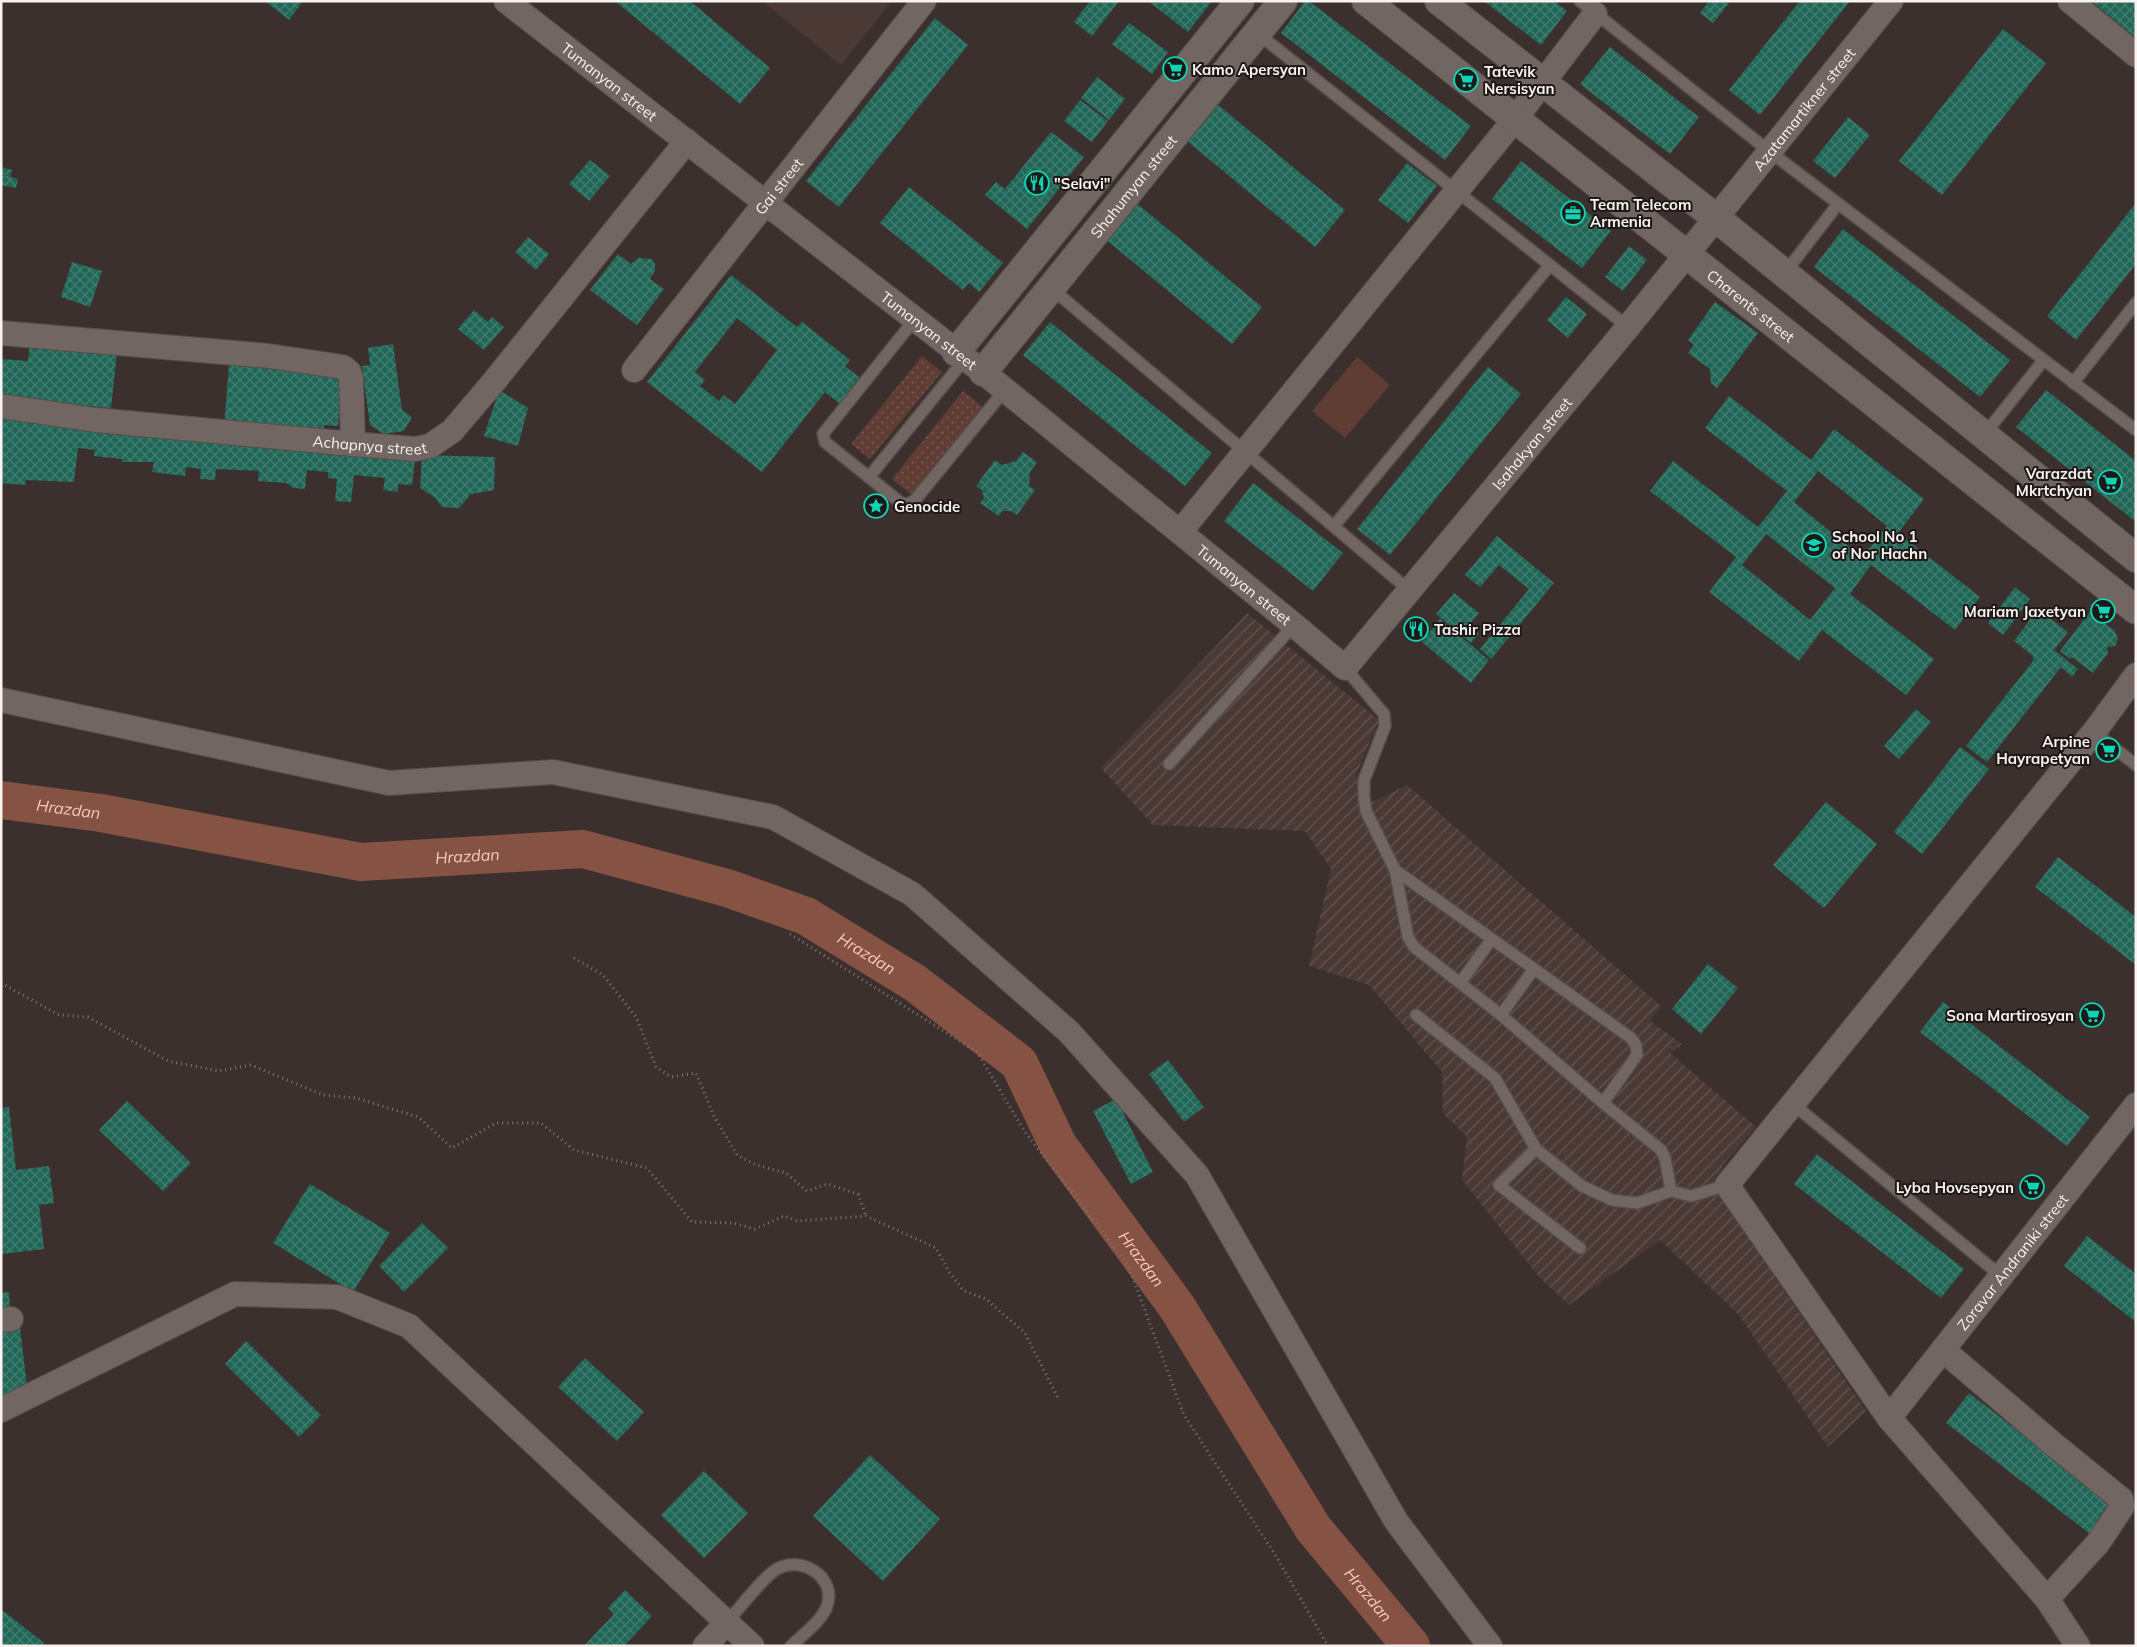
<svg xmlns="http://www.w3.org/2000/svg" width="2137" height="1647" viewBox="0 0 2137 1647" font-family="Mulish,sans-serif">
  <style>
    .built { fill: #4a3935 }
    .industrial { fill: url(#industrial-furrows) }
    .grass { fill: url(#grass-dots) }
    .park { fill: #5f3d34 }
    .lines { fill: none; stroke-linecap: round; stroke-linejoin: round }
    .river { stroke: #855244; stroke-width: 38 }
    .building { fill: url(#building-cross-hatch); fill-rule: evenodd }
    .service-casing { stroke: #554c4a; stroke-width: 14 }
    .minor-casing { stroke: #554c4a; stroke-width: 26 }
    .tertiary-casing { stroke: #554c4a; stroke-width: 30 }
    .path { stroke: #807774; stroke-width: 3; stroke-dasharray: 1 4; stroke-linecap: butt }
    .service { stroke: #716662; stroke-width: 11 }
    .minor { stroke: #716662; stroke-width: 24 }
    .tertiary { stroke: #716662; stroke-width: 28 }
    .labels { text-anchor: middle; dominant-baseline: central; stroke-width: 4; stroke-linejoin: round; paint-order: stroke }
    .poi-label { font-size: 15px; font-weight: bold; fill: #f9f2f0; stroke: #1e1918; text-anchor: start }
    .street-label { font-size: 15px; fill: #f9f2f0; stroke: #1e1918 }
    .water-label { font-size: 16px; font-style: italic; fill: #fdc9bc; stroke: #1e1918 }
  </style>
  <defs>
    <pattern id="industrial-furrows" width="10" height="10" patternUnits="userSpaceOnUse" patternTransform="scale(1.25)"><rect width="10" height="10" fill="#4a3935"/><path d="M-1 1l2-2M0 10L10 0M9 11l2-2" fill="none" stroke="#655653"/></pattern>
    <pattern id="grass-dots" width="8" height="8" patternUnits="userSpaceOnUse" patternTransform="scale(1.25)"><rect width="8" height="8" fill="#5f3d34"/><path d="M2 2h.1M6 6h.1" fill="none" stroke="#775a52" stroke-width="1.8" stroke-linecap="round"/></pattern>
    <pattern id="building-cross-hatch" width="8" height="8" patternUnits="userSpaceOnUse" patternTransform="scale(1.25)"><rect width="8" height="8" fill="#216758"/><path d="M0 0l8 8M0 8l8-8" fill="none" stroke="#427d70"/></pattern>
  </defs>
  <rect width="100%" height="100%" fill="#3b302d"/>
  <polygon class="built" points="762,1 892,1 841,65"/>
  <polygon class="industrial" points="1247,613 1379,720 1356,775 1362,807 1407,785 1661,1006 1650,1021 1682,1044 1670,1053 1756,1127 1722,1166 1727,1206 1866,1411 1828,1447 1739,1315 1660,1240 1569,1305 1540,1278 1462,1180 1467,1137 1443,1113 1442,1072 1369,985 1309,966 1331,869 1305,831 1153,825 1101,768"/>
  <g class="grass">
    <polygon points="922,356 942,372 870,459 851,444"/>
    <polygon points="963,391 983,407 912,495 892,479"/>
  </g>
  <polygon class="park" points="1357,357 1390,385 1345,438 1312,411"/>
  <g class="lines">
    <path class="river" id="s1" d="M 1,800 L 101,813 L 361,862 L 583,849 L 727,888 L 806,916 L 915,983 L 1019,1063 L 1058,1145 L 1177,1307 L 1313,1528 L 1411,1646"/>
  </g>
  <g class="building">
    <polygon points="265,1 303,1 289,20"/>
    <polygon points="615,1 690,1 770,68 740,104"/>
    <polygon points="1090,1 1119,1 1092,36 1074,22"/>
    <polygon points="1148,1 1212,1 1188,32"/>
    <polygon points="1305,1 1309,1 1471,126 1445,160 1281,33"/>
    <polygon points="1484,1 1554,1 1567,11 1541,45"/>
    <polygon points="1709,1 1729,3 1713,23 1700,13"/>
    <polygon points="1800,1 1850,1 1760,115 1729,90"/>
    <polygon points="2091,1 2136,1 2136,38"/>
    <polygon points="935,18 968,45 839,207 806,181"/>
    <polygon points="1129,23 1168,52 1152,74 1112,44"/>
    <polygon points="2003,29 2046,63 1942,195 1899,161"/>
    <polygon points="1610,47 1699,117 1670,154 1580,84"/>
    <polygon points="1097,77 1125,99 1109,120 1081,98"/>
    <polygon points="1080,100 1108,121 1092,142 1064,121"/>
    <polygon points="1217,104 1345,210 1315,247 1187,141"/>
    <polygon points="1848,117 1870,135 1835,178 1813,161"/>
    <polygon points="1051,132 1084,157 1027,229 985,195 996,182 1005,189"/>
    <polygon points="590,160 610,176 589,201 569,184"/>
    <polygon points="1521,161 1611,231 1582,268 1492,199"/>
    <polygon points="1407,163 1437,186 1408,223 1378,200"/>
    <polygon points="1,167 12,170 10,177 18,179 16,188 1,185 1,176 8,176 1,175"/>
    <polygon points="909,187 1003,263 979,292 969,283 963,290 880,223"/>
    <polygon points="1134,201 1262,307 1232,344 1104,238"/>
    <polygon points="2136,203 2136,264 2076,340 2047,316"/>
    <polygon points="1843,229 2010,360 1980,397 1814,267"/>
    <polygon points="528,237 549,254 536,270 515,252"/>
    <polygon points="1629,246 1647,260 1623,291 1605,277"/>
    <polygon points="618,254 631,264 638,258 651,259 655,264 655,271 650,279 664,289 637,325 590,290"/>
    <polygon points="72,262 102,271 90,307 61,297"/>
    <path d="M 731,275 L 797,327 L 802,322 L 850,360 L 845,366 L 860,378 L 840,404 L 825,392 L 762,472 L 647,382 ZM 737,318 L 777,350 L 735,404 L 724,395 L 719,401 L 700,386 L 705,380 L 695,372 Z"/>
    <polygon points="1566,297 1587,314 1568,338 1547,320"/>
    <polygon points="1715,302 1758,333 1717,388 1711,383 1710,369 1688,353 1694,345 1688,340"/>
    <polygon points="474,310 488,322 492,317 504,327 484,350 458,329"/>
    <polygon points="1050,322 1212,453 1185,486 1023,355"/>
    <polygon points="30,344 117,352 111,408 88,406 87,414 1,398 2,359 28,361"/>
    <polygon points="393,344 402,410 412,417 404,431 384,434 370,425 362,366 370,365 368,348"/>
    <polygon points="229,365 343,375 338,426 324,425 323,435 224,426"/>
    <polygon points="1488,367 1521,394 1390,555 1357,529"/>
    <polygon points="499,390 528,408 518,446 484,436"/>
    <polygon points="2046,390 2136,461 2136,522 2016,427"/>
    <path d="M 1729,396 L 1811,460 L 1834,429 L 1924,499 L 1898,533 L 1980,597 L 1955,630 L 1871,565 L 1850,594 L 1934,659 L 1906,695 L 1822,630 L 1799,661 L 1709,592 L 1736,557 L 1650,491 L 1673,461 L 1758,527 L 1787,491 L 1705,428 ZM 1818,471 L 1887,526 L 1862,557 L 1794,502 ZM 1766,534 L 1835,588 L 1810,620 L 1742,565 Z"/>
    <polygon points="1,416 415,460 412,485 398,484 398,492 383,490 385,478 354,475 351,502 335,501 337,479 328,478 328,472 307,470 305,489 294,488 286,483 258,481 259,471 216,469 215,480 200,479 201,469 186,467 185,476 152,472 154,462 122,462 122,459 94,456 95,450 78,448 74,482 26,480 25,485 1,483"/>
    <polygon points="1023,452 1037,462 1030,472 1029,486 1035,490 1017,515 1011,511 1002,511 999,516 980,503 984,498 982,490 976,486 995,460 1002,465 1016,461"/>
    <polygon points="422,455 495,457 494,490 471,494 459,508 442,507 434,497 420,488"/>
    <polygon points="1253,483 1343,553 1313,591 1224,521"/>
    <polygon points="1497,536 1554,583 1491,659 1480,649 1529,589 1499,565 1480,587 1465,575"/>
    <polygon points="2015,587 2030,599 2003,635 1988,623"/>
    <polygon points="1454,593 1479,613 1469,625 1479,634 1471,643 1436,614"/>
    <polygon points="2038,609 2068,632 2054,650 2078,669 2072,677 2061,667 1987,762 1966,746 2033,661 2033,656 2014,641"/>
    <polygon points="2092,609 2103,618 2101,621 2115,631 2118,639 2115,646 2107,647 2108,653 2093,673 2072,657 2070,659 2060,651"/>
    <polygon points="1440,619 1489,660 1471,683 1422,642"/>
    <polygon points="1916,709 1931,722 1899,759 1884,746"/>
    <polygon points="1960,747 1989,769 1922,854 1894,832"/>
    <polygon points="1826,802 1877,844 1824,908 1773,865"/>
    <polygon points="2058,857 2136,917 2136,965 2035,887"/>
    <polygon points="1708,964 1738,988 1701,1034 1672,1009"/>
    <polygon points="1943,1002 2090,1117 2067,1146 1920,1032"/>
    <polygon points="1168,1060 1204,1107 1184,1122 1149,1074"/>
    <polygon points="1116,1099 1153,1172 1131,1184 1093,1111"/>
    <polygon points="127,1101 191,1163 163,1191 99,1130"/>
    <polygon points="9,1107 16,1170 49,1166 54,1203 39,1205 44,1249 1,1254 1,1108"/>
    <polygon points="1817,1154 1964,1269 1941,1298 1794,1184"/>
    <polygon points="310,1184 390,1233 353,1292 273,1243"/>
    <polygon points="422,1223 448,1248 404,1292 379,1266"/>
    <polygon points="2087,1236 2136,1274 2136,1322 2064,1266"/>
    <polygon points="9,1292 10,1312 1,1312 1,1293"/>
    <polygon points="20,1328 28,1394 1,1397 1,1330"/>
    <polygon points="246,1341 321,1415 299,1437 225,1364"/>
    <polygon points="585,1358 644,1412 617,1441 558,1387"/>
    <polygon points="1969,1393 2117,1507 2094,1537 1946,1423"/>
    <polygon points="870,1455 940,1519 883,1581 813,1516"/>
    <polygon points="704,1471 748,1513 704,1558 661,1515"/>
    <polygon points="625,1590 652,1616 624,1646 584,1646 614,1614 608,1608"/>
    <polygon points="1,1609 44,1643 42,1646 1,1646"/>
  </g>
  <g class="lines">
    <g class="service-casing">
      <g id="service">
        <polyline points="1580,1 1769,151 2136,430"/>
        <polyline points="1257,33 1628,327"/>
        <polyline points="1784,274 1838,204"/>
        <polyline points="1051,288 1409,590"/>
        <polyline points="915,319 823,434 825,442 901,503 908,504 915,500 1004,391"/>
        <polyline points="2073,383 2136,303"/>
        <polyline points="1984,435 2043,361"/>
        <polyline points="869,477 965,359"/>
        <polyline points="1334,526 1550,265"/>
        <polyline points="1345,668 1384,714 1385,726 1364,780 1364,797 1366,811 1395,870 1631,1038 1636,1045 1637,1055 1603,1103 1661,1150 1665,1158 1671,1191 1691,1196 1727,1185"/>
        <polyline points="2094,732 2136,765"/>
        <polyline points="1169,764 1294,625"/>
        <polyline points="1395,870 1408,937 1414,947 1501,1015 1603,1103"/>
        <polyline points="1460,983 1491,940"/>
        <polyline points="1416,1015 1495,1078 1536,1149 1582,1186 1612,1200 1637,1203 1671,1191"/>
        <polyline points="1501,1015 1533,970"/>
        <polyline points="1793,1104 2001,1276"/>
        <polyline points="1536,1149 1499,1185 1580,1248"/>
        <path d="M 727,1622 C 739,1609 764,1576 777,1569 C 801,1555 837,1577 827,1606 C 822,1621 802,1635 791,1646"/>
      </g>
    </g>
    <g class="minor-casing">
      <g id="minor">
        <path id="s2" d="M 506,1 L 983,372 L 1294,625 L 1345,668 L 1628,327 L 1891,1"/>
        <polyline points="2070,1 2136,55"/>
        <polyline points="1,333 269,356 343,367 349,372 351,378 353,444"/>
        <path id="s3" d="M 634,370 L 924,1"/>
        <path id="s4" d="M 1,406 L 96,420 L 353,444 L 415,449 L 430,446 L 452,431 L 492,384 L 687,141"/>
        <polyline points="1180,532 1515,119 1595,14"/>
        <polyline points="1,700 389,783 553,772 773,817 912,894 1069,1032 1197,1175 1396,1521 1490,1646"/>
        <polyline points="1,1320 11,1319"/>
        <polyline points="1943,1350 2052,1443 2121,1499 2122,1507 2098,1543 2047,1599"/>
        <polyline points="1,1410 235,1294 337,1297 409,1326 752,1646"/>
        <path id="s5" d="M 1889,1418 L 2136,1105"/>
        <polyline points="705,1646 727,1622"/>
        <polyline points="2078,1646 2047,1599 1889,1418 1727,1185 2094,732 2136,675"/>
      </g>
    </g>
    <g class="tertiary-casing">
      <g id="tertiary">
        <path id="s6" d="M 1366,1 L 2136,610"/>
        <polyline points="1439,1 1716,218 2136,558"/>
        <polyline points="956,352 1240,1"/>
        <path id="s7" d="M 983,372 L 1283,1"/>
      </g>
    </g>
    <g class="path">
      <polyline points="790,934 977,1052 1025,1132 1128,1265 1184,1415 1276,1556 1328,1646"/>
      <polyline points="574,958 603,975 636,1017 656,1067 671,1077 696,1073 714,1116 737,1155 756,1165 786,1173 807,1191 828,1184 858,1194 866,1216"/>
      <polyline points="1,983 59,1015 88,1017 168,1061 219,1071 251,1065 323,1095 356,1098 418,1117 452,1148 496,1123 541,1123 574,1150 647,1168 692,1222 733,1223 755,1229 784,1216 797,1221 866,1216 936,1248 949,1272 964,1291 986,1299 1025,1333 1059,1400"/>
    </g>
    <use href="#service" class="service"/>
    <use href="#minor" class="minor"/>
    <use href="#tertiary" class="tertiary"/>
  </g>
  <defs>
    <g id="supermarket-ring" transform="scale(1.25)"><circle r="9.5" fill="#1e1918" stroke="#0ed5b4" stroke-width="1.5"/><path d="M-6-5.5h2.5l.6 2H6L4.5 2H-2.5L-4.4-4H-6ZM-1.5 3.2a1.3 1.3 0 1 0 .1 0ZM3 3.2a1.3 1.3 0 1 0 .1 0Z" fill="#0ed5b4"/></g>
    <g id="restaurant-ring" transform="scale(1.25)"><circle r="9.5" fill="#1e1918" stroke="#0ed5b4" stroke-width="1.5"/><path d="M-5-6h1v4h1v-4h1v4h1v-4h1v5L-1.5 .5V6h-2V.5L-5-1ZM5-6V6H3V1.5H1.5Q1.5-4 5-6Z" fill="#0ed5b4"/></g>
    <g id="office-ring" transform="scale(1.25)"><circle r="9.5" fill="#1e1918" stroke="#0ed5b4" stroke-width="1.5"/><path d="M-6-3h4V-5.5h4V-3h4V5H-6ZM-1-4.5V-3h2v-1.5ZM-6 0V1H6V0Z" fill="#0ed5b4"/></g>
    <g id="sight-ring" transform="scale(1.25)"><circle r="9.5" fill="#1e1918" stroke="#0ed5b4" stroke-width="1.5"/><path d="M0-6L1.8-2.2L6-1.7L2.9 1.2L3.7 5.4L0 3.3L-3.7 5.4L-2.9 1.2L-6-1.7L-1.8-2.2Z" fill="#0ed5b4"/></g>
    <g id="school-ring" transform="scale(1.25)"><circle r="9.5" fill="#1e1918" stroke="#0ed5b4" stroke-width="1.5"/><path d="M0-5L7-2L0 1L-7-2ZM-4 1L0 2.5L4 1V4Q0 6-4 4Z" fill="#0ed5b4"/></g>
  </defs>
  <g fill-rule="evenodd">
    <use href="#supermarket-ring" x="1175" y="69"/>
    <use href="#supermarket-ring" x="1466" y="80"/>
    <use href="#restaurant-ring" x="1037" y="183"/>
    <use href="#office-ring" x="1573" y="213"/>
    <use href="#supermarket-ring" x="2110" y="482"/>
    <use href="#sight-ring" x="876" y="506"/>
    <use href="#school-ring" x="1814" y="545"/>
    <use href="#supermarket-ring" x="2103" y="611"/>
    <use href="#restaurant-ring" x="1416" y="629"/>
    <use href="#supermarket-ring" x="2108" y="750"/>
    <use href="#supermarket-ring" x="2092" y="1015"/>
    <use href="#supermarket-ring" x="2032" y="1187"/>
  </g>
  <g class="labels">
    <g class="poi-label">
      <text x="1192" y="69">Kamo Apersyan</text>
      <text x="1484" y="71">Tatevik<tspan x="1484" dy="17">Nersisyan</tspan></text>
      <text x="1054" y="183">"Selavi"</text>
      <text x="1590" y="204">Team Telecom<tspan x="1590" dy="17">Armenia</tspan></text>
      <text x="2092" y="473" text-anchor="end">Varazdat<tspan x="2092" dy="17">Mkrtchyan</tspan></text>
      <text x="894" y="506">Genocide</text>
      <text x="1832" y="536">School No 1<tspan x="1832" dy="17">of Nor Hachn</tspan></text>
      <text x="2086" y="611" text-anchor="end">Mariam Jaxetyan</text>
      <text x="1434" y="629">Tashir Pizza</text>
      <text x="2090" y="741" text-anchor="end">Arpine<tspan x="2090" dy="17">Hayrapetyan</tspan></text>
      <text x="2074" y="1015" text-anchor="end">Sona Martirosyan</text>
      <text x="2014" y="1187" text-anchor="end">Lyba Hovsepyan</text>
    </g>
    <g class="street-label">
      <text stroke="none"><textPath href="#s2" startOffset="131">Tumanyan street</textPath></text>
      <text stroke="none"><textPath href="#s2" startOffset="1795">Azatamartikner street</textPath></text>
      <text stroke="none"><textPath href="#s3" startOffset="234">Gai street</textPath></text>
      <text stroke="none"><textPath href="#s7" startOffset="239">Shahumyan street</textPath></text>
      <text stroke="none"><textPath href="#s6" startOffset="491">Charents street</textPath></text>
      <text stroke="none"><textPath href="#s2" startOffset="536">Tumanyan street</textPath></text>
      <text stroke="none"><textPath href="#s4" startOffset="371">Achapnya street</textPath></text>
      <text stroke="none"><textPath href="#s2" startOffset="1364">Isahakyan street</textPath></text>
      <text stroke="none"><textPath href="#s2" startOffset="941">Tumanyan street</textPath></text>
      <text stroke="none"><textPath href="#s5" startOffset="199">Zoravar Andraniki street</textPath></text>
    </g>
    <g class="water-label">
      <text stroke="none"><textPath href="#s1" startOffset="68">Hrazdan</textPath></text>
      <text stroke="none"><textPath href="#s1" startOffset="472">Hrazdan</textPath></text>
      <text stroke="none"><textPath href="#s1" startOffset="892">Hrazdan</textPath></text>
      <text stroke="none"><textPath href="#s1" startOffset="1312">Hrazdan</textPath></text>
      <text stroke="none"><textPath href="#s1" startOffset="1718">Hrazdan</textPath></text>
    </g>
  </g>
  <rect width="2137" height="1647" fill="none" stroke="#f9f2f0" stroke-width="5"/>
</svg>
